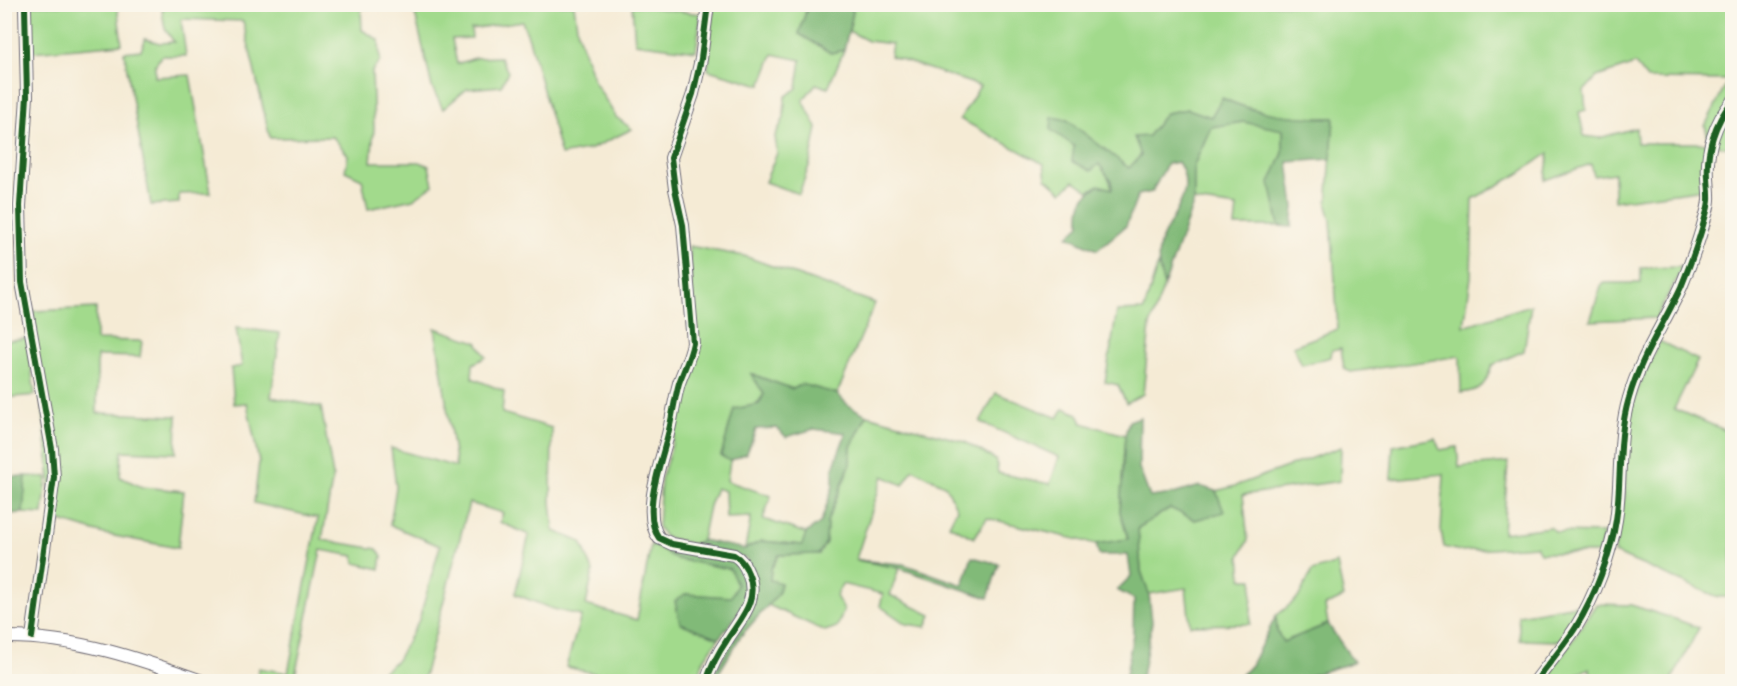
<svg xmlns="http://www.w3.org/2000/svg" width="1737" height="686" viewBox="0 0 1737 686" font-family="'IM FELL DW Pica',serif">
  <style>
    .green { fill: #a2da8c; stroke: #627e64; stroke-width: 1.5; fill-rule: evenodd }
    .forest { fill: #81ba78; stroke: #526e5a; stroke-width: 1.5 }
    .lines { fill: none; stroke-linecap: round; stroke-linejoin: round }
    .minor-casing { stroke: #6c6871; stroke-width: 14 }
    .minor { stroke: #fff; stroke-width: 12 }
    .cycleway-casing { stroke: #fbf7ec; stroke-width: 10 }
    .cycleway { stroke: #1b5e20; stroke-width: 6 }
  </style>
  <rect width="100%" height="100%" fill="#fbf7ec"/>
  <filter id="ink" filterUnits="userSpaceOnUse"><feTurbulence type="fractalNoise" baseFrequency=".0167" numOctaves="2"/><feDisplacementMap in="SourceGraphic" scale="12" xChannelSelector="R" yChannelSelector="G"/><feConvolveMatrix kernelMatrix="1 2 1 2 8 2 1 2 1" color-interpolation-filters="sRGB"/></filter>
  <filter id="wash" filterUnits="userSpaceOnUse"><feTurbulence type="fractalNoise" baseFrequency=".008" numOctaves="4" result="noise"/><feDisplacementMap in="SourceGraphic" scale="24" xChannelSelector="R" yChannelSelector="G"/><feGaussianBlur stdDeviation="1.35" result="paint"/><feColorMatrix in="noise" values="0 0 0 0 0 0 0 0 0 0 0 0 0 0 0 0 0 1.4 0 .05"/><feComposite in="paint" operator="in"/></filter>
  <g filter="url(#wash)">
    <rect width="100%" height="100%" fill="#f5ebd5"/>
    <g class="green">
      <polygon points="250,4 397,5 361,8 362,30 379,40 380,61 372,71 374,129 371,162 420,162 429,166 433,185 413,199 368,209 362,179 345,171 348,155 333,137 270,138 243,21 181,19 186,56 161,56 155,66 155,77 190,75 211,193 179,194 179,203 151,205 124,52 141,50 145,39 160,43 174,42 165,29 162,11 166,5 191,5 202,9 230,10"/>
      <path d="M 851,4 L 1732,5 L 1732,149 L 1710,143 L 1701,168 L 1704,189 L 1614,201 L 1614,173 L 1594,176 L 1591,164 L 1545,180 L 1549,153 L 1518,174 L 1473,199 L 1471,277 L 1464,326 L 1531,305 L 1524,351 L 1492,365 C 1485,386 1483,390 1461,393 L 1460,356 L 1351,372 L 1344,369 L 1341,348 L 1332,350 L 1331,357 L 1302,365 L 1293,346 L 1338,329 L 1331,220 L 1327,206 L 1334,118 C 1295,118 1258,115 1222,98 L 1211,118 L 1188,109 L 1166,113 L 1148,136 L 1141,155 L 1129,169 L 1067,120 L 1051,130 C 1073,145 1109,161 1112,190 L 1099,185 L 1089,191 L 1074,181 L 1062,192 L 1046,178 L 1044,164 L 960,119 L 980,86 L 890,56 L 892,44 L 868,41 L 849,31 L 853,12 ZM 1635,64 L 1647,79 L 1728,80 L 1705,126 L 1710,143 L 1637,143 L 1636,128 L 1599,138 L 1584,136 L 1579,112 L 1586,110 L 1584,91 L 1597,77 Z"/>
      <polygon points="30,5 117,5 122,44 32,52"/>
      <polygon points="413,5 574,5 578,34 594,81 616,117 632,129 591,149 561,155 529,39 522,21 471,29 472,38 452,39 457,64 475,58 500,57 508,72 501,86 467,89 443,109 432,87"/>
      <polygon points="632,5 701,14 696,51 635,43"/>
      <polygon points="714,5 808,5 799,34 831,53 844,50 828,88 816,84 803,100 817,128 810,163 799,194 765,182 777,153 775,136 784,118 785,97 797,88 801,60 773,54 761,85 708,70 710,33"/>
      <polygon points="1243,122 1283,129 1283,153 1271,183 1279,226 1235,226 1237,207 1194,201 1194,165 1211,127"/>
      <polygon points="689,246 744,256 875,303 837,394 802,384 793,389 752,374 764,394 721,455 730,461 727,481 771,496 763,519 806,533 803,545 762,541 745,549 751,517 726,518 725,491 716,488 709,506 702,540 693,544 665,537 658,527 661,479 670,452 685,385 696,347"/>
      <polygon points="1158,264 1164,286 1150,325 1143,394 1126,403 1118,385 1105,382 1117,311 1144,310"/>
      <polygon points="1683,267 1656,318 1590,321 1602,283 1641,283 1641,268"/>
      <polygon points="96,308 96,340 142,341 140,357 97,356 97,413 177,416 176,453 122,451 120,477 142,487 184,491 178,548 104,534 54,519 33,311"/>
      <polygon points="236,328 280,333 271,397 321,407 333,476 322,540 377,549 382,556 380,569 355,563 354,556 321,550 294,681 257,681 259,668 288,673 318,518 254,503 259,462 247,403 234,404 231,368 242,366"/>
      <polygon points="435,328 477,342 486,357 473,364 472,378 504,391 502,413 552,428 551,502 554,531 581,542 593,571 586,605 637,620 651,544 677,559 730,568 737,585 731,598 685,594 680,623 719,638 703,661 698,681 629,681 566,667 581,616 550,608 515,594 529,535 500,522 503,513 469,503 423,681 377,682 380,674 397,660 419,620 440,546 390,525 396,487 391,448 456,467"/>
      <polygon points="27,338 35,395 5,398 5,341"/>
      <polygon points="1659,341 1698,360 1674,409 1732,433 1732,597 1718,597 1614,553 1625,493 1625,439 1636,393"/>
      <polygon points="996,393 1058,418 1064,408 1078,414 1082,423 1125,435 1120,512 1128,539 1096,544 987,518 974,538 949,525 957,509 946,486 913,469 903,485 883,476 856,559 899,568 890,595 931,615 926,627 906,624 880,606 883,594 842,584 836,596 844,610 837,627 825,631 768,605 778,594 781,584 770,580 771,569 779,555 819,554 826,542 827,522 850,465 851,447 867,415 965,442 996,460 998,473 1050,484 1059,457 980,422"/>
      <polygon points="1435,438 1440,450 1457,447 1459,467 1508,462 1503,533 1550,527 1556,532 1604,533 1599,553 1540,553 1536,546 1460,551 1444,547 1441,531 1444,474 1391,479 1393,446"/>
      <polygon points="1341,447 1340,481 1243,495 1248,540 1240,556 1242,579 1253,579 1250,624 1190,625 1186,588 1149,594 1141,571 1138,528 1170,508 1195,520 1223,512 1216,491 1235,486"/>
      <polygon points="26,476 47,477 43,514 23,513"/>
      <polygon points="1337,563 1344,597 1325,606 1328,624 1283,642 1277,631 1276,616 1298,598 1312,571"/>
      <polygon points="1596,604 1631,605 1675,619 1699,628 1671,681 1593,681 1589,668 1565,681 1541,682 1572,641"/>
      <polygon points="1577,605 1574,617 1559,641 1520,640 1518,615"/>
    </g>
    <g class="forest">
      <polygon points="808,5 851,5 853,12 844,50 831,53 799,34"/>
      <path d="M 1222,98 C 1258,115 1295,118 1334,118 L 1331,159 L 1288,162 L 1294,207 L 1292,227 L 1279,226 L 1270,183 L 1283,153 L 1283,130 L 1243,122 L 1211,127 L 1194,165 L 1194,201 L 1164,286 C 1160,272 1156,259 1160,244 C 1170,216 1198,192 1178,162 L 1167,164 L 1152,192 L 1138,195 L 1126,226 L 1097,250 L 1068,236 L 1080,225 C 1079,206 1081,196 1099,185 L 1112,189 L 1111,181 L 1099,164 L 1091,171 L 1072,161 L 1074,146 L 1051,130 L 1052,117 L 1067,120 L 1129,168 L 1141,155 L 1134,137 L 1148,136 L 1166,113 L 1188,109 L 1211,117 Z"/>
      <polygon points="751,374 793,389 802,384 837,394 849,406 867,415 851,447 850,465 827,522 826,542 819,554 779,555 771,569 770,580 781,583 778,594 740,637 714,681 711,681 712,675 751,611 747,559 693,544 702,540 745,549 761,541 802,545 806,533 821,522 833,486 833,468 846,433 814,429 786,437 777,428 756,429 747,453 730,461 721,456 734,409 759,404 764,394"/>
      <polygon points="1140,417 1139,468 1150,497 1173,494 1200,486 1216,491 1224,512 1195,520 1170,508 1138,528 1141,571 1149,594 1152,622 1141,681 1125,681 1133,634 1134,599 1117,590 1131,576 1128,555 1099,555 1096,544 1128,539 1120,512 1125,435 1129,421"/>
      <polygon points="26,476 23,513 5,514 5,477"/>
      <path d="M 651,544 L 730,558 C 763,585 740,614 719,638 L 680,623 L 675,601 L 685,594 L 731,597 L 737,585 L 730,569 L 677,559 Z"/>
      <polygon points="972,557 999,564 988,598 899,568 856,560 903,564 963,585"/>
      <polygon points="1276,616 1277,631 1283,642 1328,624 1354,662 1293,681 1236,681 1251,665"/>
    </g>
  </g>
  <g filter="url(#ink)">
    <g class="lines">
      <g class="minor-casing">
        <g id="minor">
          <polyline points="25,7 27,96 20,206 22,282 52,449 54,477 32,637"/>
          <path d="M 4,637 C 74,636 140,659 205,682"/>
          <path d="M 706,682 C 711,667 718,653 727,640 C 740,619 760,600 748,573 C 745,565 741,559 734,555 L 672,544 L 659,538 C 641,514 661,463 667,438 C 672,420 674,401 679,383 C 684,369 690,358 693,343 L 683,225 L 675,189 L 671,158 L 693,94 L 701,59 L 708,4"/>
          <path d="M 1535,682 C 1549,663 1564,646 1576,627 C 1594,598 1611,554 1616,520 C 1622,480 1617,438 1629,398 C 1640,358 1664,324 1681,287 C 1690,265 1699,241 1705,218 C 1711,199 1709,196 1708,178 C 1706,150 1715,122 1732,102"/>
        </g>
      </g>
      <use href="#minor" class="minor"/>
      <g class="cycleway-casing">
        <g id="cycleway">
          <polyline points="25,7 27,96 20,206 22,282 52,449 54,477 32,637"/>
          <path d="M 706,682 C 711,667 718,653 727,640 C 740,619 760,600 748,573 C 745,565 741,559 734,555 L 672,544 L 659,538 C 641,514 661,463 667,438 C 672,420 674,401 679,383 C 684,369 690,358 693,343 L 683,225 L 675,189 L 671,158 L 693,94 L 701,59 L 708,4"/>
          <path d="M 1535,682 C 1549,663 1564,646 1576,627 C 1594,598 1611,554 1616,520 C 1622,480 1617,438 1629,398 C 1640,358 1664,324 1681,287 C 1690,265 1699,241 1705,218 C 1711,199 1709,196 1708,178 C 1706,150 1715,122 1732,102"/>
        </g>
      </g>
      <use href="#cycleway" class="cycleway"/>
    </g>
  </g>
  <rect width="1737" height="686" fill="none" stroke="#fbf7ec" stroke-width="24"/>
</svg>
